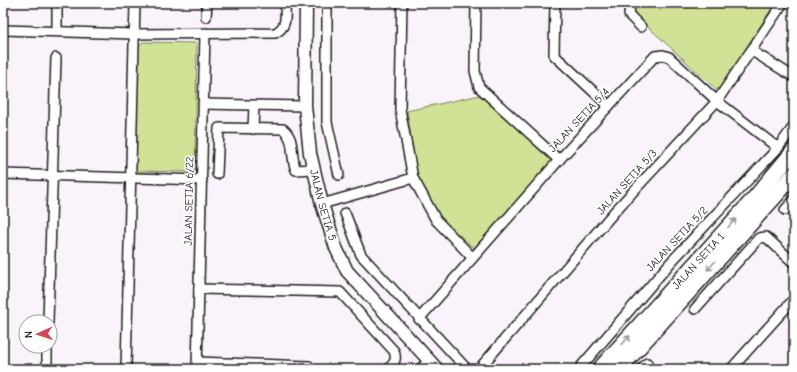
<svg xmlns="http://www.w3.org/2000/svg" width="797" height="372" viewBox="0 0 797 372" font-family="'Comic Neue',sans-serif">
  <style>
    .green { fill: #d0e296; stroke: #767f59 }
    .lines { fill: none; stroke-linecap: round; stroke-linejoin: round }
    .minor-casing { stroke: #1c1c1c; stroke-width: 12 }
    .tertiary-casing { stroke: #1c1c1c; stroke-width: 15 }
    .primary-casing { stroke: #1c1c1c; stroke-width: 18 }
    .minor { stroke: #fff; stroke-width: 9 }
    .tertiary { stroke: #fff; stroke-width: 12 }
    .primary { stroke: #fff; stroke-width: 15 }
    .oneway { stroke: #999 }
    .labels { text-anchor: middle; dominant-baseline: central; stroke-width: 3; stroke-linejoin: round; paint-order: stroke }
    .street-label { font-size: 11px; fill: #1c1c1c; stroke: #fff }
  </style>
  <rect width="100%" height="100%" fill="#fbf3fb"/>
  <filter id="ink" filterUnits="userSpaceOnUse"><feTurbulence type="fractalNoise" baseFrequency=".025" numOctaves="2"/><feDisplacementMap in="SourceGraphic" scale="8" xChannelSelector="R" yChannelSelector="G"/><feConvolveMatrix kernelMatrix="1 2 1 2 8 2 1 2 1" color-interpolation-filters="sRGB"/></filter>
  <g filter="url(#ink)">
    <g class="green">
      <polygon points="634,3 775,3 719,92 635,15"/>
      <polygon points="143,42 197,43 195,172 136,171 138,46"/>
      <polygon points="480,95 553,160 474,248 439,218 417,176 407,111"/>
    </g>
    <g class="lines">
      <g class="minor-casing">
        <g id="minor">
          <polyline points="327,3 327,122 339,175"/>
          <polyline points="402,3 400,109 413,178 436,220 472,257"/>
          <polyline points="476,3 475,71 479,87 559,160"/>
          <polyline points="555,3 554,55 609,106"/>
          <polyline points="630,3 629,15 641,27"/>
          <polyline points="206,17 207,3"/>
          <path d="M 3,30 L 134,34 L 275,33 C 288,27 285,16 285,3"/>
          <polyline points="57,31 57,3"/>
          <polyline points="752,51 794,77"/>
          <polyline points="204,104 305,106"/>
          <polyline points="253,129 254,106"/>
          <polyline points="3,174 202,180"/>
          <path d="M 217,174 L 219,128 L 283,129 C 296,139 290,157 296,170 L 313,169"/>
          <polyline points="322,204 413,178"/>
          <polyline points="785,210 794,200"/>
          <polyline points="345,213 361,255 467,369"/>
          <path d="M 199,289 L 340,292 L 394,351 C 397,359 395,363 388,369"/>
          <polyline points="695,309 759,238 766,237 794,263"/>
          <polyline points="419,319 559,160 655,56 663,55 669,57 717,101 778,148"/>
          <polyline points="48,322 56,58"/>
          <polyline points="197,362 309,366 312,369"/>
          <polyline points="47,369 47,346"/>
          <polyline points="126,369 135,3"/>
          <polyline points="197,369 205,33"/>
          <polyline points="420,369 429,361"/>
          <polyline points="479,369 616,210 717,101 783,3"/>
          <polyline points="579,369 671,262 778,148 794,126"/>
          <polyline points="642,369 647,363"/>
          <polyline points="731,369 794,299"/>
        </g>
      </g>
      <g class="tertiary-casing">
        <g id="tertiary">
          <path id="s1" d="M 306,3 L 305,106 L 310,153 L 322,204 L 336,248 L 347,271 L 437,369"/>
        </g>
      </g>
      <g class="primary-casing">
        <g id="primary">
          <path id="s2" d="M 600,369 L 754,199 L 794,151"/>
          <polyline points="619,369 794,175"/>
        </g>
      </g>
      <use href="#minor" class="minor"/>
      <use href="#tertiary" class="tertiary"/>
      <use href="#primary" class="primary"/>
    </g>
    <defs><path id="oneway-shaft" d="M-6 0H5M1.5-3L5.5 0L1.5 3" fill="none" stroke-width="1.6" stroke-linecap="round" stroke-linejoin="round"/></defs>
    <g class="oneway">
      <use href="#oneway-shaft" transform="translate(732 223) rotate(-48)"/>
      <use href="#oneway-shaft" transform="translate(711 266) rotate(132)"/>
      <use href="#oneway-shaft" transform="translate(626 340) rotate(-48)"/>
    </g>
  </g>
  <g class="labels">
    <g class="street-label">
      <text transform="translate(579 120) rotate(-47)">JALAN SETIA 5/4</text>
      <text transform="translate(627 182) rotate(-48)">JALAN SETIA 5/3</text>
      <text transform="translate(189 201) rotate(-89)">JALAN SETIA 6/22</text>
      <text stroke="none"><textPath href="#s1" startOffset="204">JALAN SETIA 5</textPath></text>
      <text transform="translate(677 239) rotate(-47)">JALAN SETIA 5/2</text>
      <text stroke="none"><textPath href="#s2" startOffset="146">JALAN SETIA 1</textPath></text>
    </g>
  </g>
  <rect width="797" height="372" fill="none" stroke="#fff" stroke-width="16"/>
  <rect x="8" y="8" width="781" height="356" fill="none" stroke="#1c1c1c" stroke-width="1.5" filter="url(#ink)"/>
  <g transform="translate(38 334) rotate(267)"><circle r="19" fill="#ffffff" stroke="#a4a4a4"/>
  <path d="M0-3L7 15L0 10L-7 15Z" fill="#d1495b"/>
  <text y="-6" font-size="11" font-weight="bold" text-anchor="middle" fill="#1c1c1c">N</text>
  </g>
</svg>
